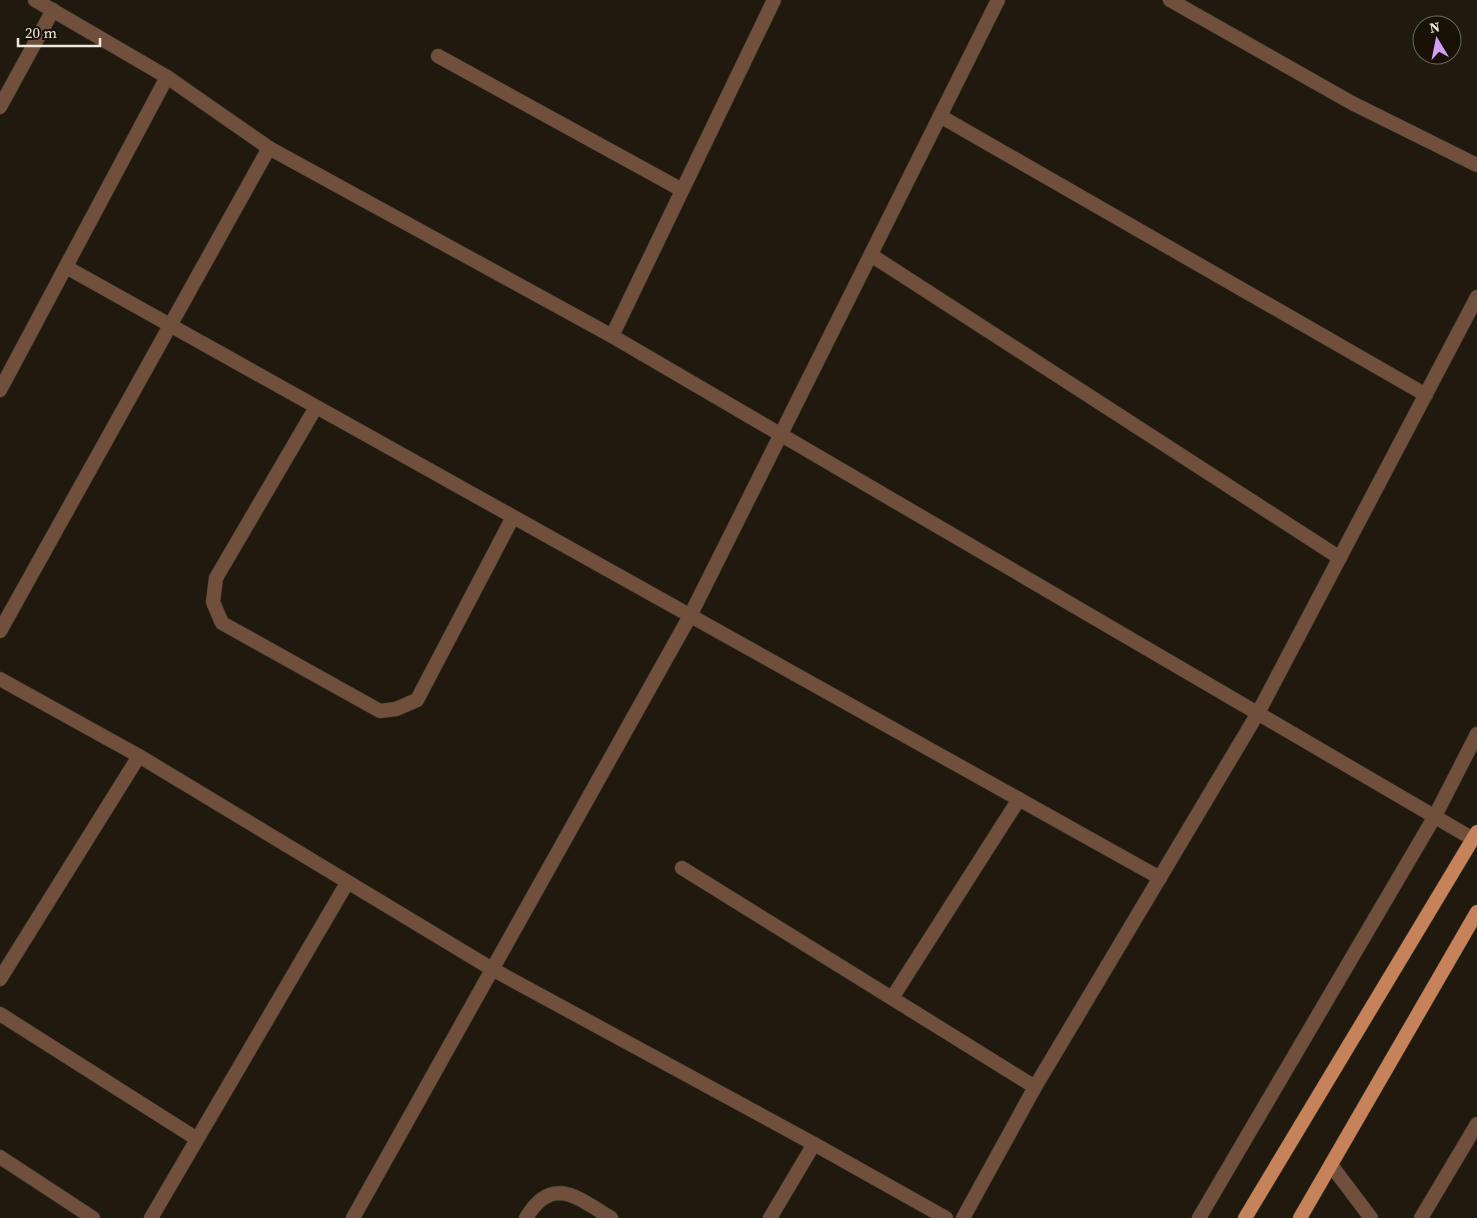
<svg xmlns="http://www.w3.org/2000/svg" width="1477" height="1218" viewBox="0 0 1477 1218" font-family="'Source Serif 4',serif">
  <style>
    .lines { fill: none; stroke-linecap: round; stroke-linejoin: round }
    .minor-casing { stroke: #3d372b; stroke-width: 15 }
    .tertiary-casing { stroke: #3d372b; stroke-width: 15 }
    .primary-casing { stroke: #3d372b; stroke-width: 15 }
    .minor { stroke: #704f3c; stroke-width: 14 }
    .tertiary { stroke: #704f3c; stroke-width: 14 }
    .primary { stroke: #c6835a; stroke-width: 14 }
  </style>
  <rect width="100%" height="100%" fill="#201a0e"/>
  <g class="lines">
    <g class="minor-casing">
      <g id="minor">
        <polyline points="35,0 167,77 269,148 612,336 1473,839"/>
        <polyline points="1170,0 1352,103 1477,165"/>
        <polyline points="438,56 682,190"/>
        <polyline points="0,107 53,10"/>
        <polyline points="940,116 1426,395"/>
        <polyline points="871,255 1340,558"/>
        <polyline points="66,267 1160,878"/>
        <polyline points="612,336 774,0"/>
        <polyline points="0,390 167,77"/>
        <polyline points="316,407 216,578 213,602 222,623 380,711 396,709 417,700 513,517"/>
        <polyline points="0,631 269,148"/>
        <polyline points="0,679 139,756 492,969 814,1144 946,1218"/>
        <polyline points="682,868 1035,1087"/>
        <polyline points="0,979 139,756"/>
        <polyline points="892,998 1019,799"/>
        <polyline points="0,1014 197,1139"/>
        <polyline points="0,1157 93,1218"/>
        <polyline points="1331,1165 1371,1218"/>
        <polyline points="151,1218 347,883"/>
        <polyline points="353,1218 690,616 998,0"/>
        <path d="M 526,1218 C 552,1174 578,1198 611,1218"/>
        <polyline points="770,1218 814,1144"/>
        <polyline points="963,1218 1035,1087 1258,713 1477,297"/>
        <polyline points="1421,1218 1477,1124"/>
      </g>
    </g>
    <g class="tertiary-casing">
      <polyline id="tertiary" points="1199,1218 1435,816 1477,734"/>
    </g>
    <g class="primary-casing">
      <g id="primary">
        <polyline points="1245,1218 1477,832"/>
        <polyline points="1300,1218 1477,912"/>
      </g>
    </g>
    <use href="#minor" class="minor"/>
    <use href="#tertiary" class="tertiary"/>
    <use href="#primary" class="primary"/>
  </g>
  <g transform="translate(1437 40) rotate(350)"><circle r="24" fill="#171106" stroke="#6c675d"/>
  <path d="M0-4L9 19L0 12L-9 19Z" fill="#d29dfd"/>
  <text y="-8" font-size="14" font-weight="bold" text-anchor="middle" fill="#ece8e0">N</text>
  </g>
  <path d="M18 38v8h82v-8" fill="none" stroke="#ece8e0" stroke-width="2.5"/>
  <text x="25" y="38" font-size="15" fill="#ece8e0" stroke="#171106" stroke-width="4" paint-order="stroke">20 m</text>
</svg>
